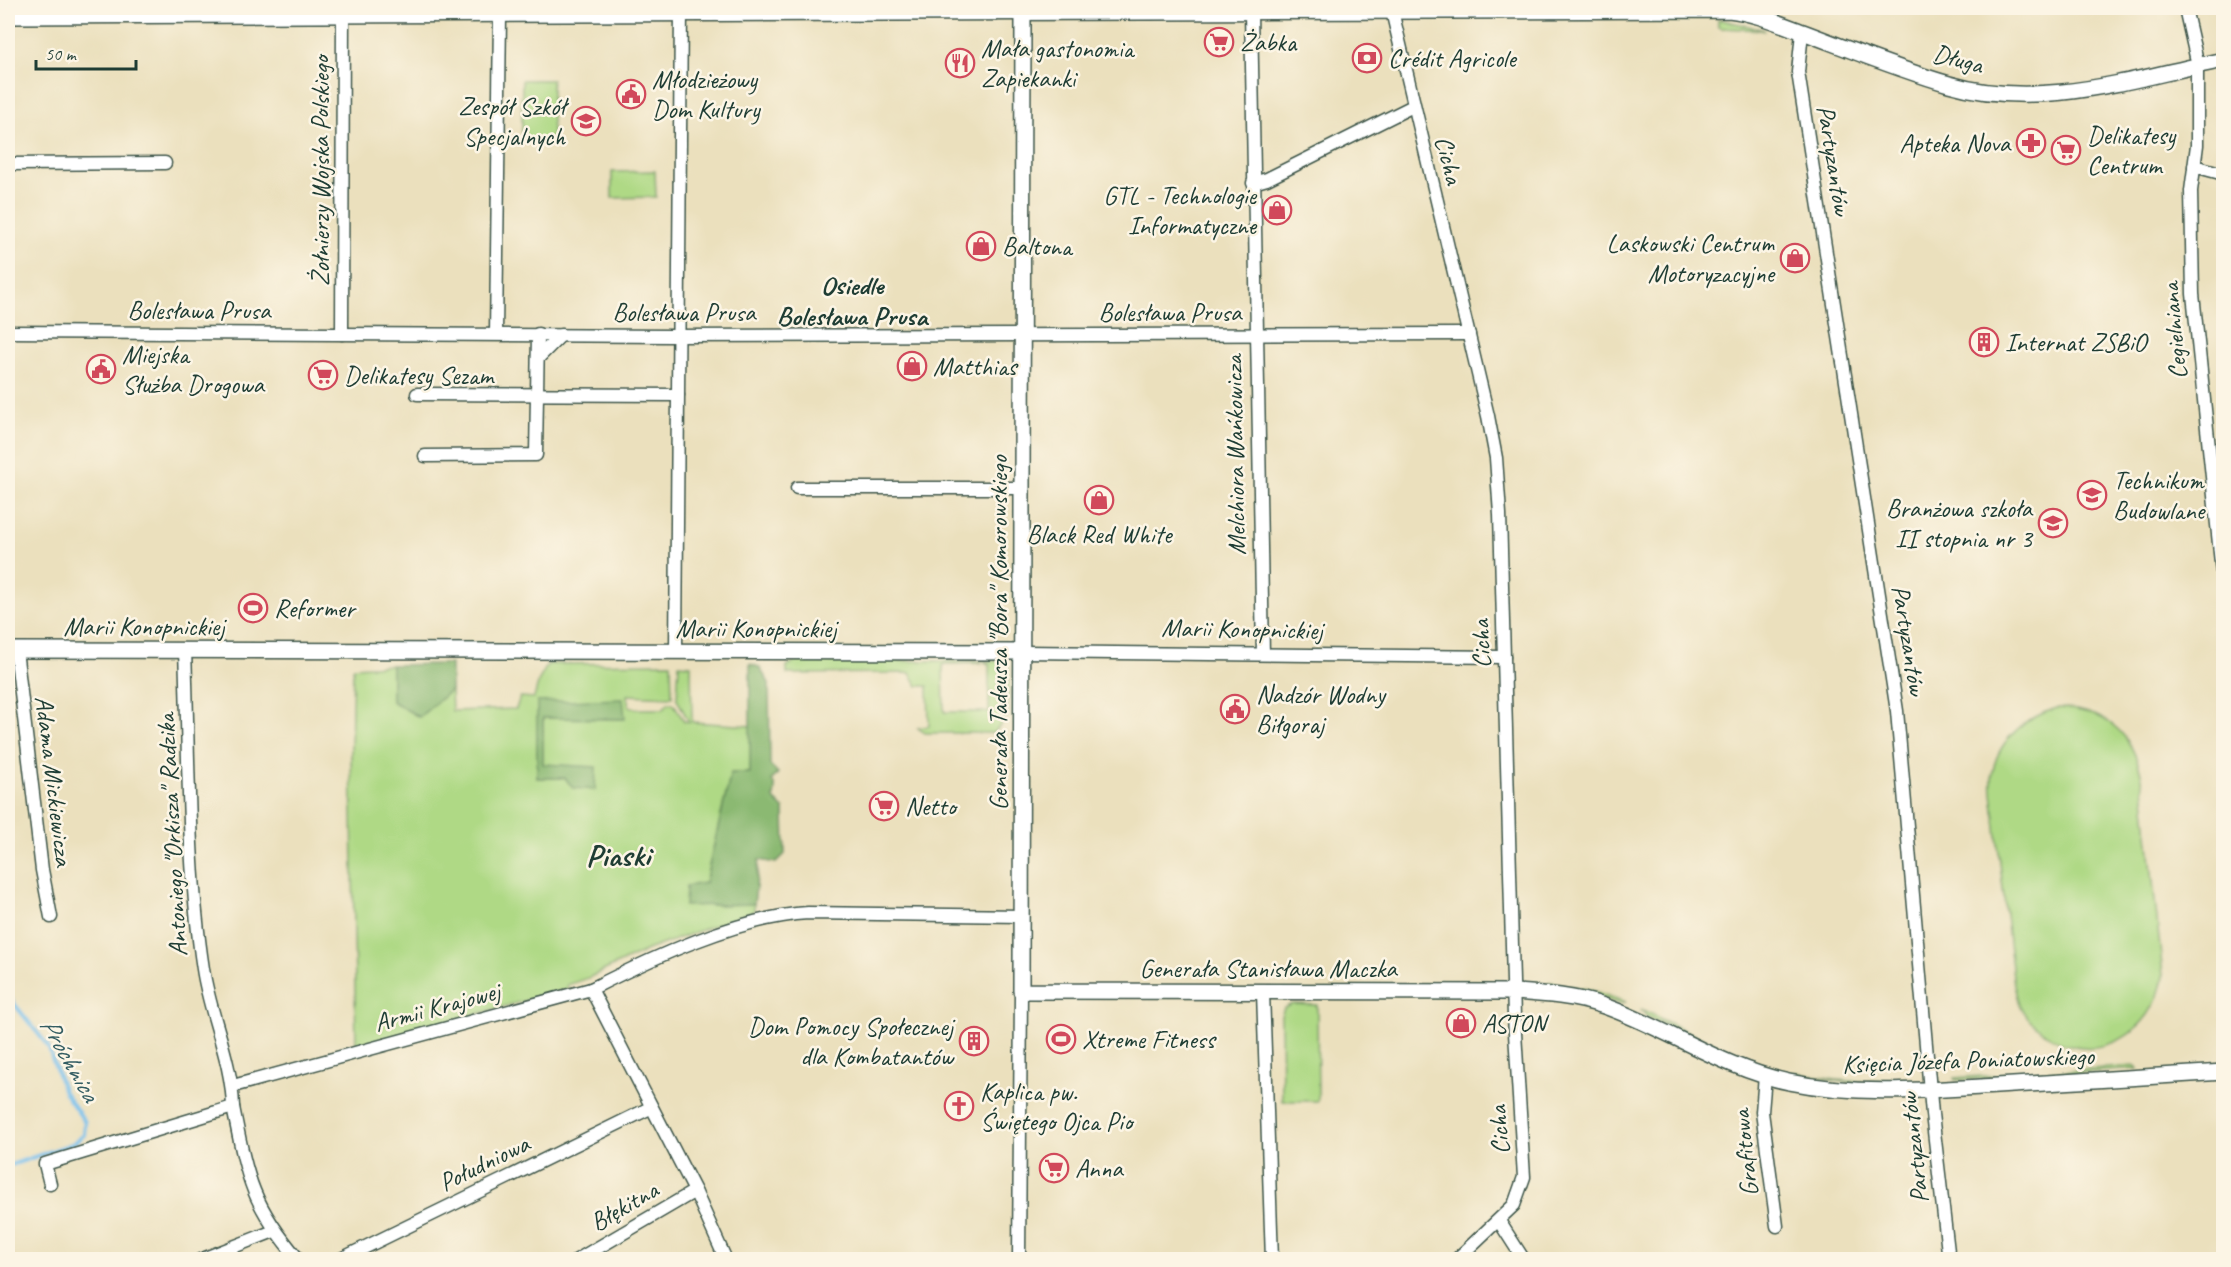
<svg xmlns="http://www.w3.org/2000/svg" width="2231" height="1267" viewBox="0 0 2231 1267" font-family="Caveat,sans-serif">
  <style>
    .green { fill: #afd985; stroke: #678b5c; stroke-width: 1.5; fill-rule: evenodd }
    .forest { fill: #8bb972; stroke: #557b53; stroke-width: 1.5 }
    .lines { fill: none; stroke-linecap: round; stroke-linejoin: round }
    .stream { stroke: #72beec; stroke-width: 4 }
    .minor-casing { stroke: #3e5549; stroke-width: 15 }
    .tertiary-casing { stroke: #3e5549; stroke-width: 18 }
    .minor { stroke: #fff; stroke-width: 12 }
    .tertiary { stroke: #fff; stroke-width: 15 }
    .labels { text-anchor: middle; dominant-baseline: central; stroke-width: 5; stroke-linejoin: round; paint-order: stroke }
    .poi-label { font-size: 26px; fill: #1f3d34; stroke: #fcf5e5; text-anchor: start }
    .street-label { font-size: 26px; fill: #1f3d34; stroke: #fcf5e5 }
    .neighbourhood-label { font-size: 27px; font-weight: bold; fill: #1f3d34; stroke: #fcf5e5 }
    .water-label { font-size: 27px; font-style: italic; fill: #345d62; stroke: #fcf5e5 }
    .district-label { font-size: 32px; font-weight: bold; fill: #1f3d34; stroke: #fcf5e5 }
  </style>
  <rect width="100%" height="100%" fill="#fcf5e5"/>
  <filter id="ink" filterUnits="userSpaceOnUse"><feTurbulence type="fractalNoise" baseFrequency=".0167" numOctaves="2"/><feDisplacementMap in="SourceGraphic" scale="12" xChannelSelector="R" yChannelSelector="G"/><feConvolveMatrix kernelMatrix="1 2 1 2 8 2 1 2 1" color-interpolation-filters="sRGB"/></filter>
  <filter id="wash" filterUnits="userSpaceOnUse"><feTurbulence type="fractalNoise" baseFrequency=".008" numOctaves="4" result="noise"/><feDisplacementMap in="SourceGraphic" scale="24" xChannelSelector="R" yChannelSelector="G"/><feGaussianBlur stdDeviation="1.35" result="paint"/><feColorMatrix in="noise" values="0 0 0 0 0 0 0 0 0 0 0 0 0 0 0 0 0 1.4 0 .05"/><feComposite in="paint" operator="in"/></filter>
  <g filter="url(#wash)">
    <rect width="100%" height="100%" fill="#ebe0bd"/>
    <g class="green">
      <polygon points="1718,19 1765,30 1721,28 1718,27"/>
      <rect x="522" y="80" width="30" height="62"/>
      <polygon points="655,171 656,197 612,198 612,172"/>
      <polygon points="795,661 981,661 981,663 943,664 944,712 989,712 989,664 983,661 1000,661 1009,667 1008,715 994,733 925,733 918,728 929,726 928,686 918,686 910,673 787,674 787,666"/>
      <path d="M 671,663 L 672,697 L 627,695 L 629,706 L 636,709 L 663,709 L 668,703 L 674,704 L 684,721 L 689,722 L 677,699 L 679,664 L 691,665 L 692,722 L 751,726 L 750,773 L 731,773 L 705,883 L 685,905 L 754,904 L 754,911 L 647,950 L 588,978 L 567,985 L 568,989 L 356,1047 L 351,751 L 353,667 L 392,665 L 392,701 L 419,717 L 451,690 L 452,711 L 516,709 L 520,697 L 534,698 L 539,680 L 548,664 ZM 538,702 L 624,719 L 543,718 L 543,765 L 595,789 L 565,778 L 537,778 Z"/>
      <path d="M 2057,708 C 2105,710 2132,730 2142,778 L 2163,976 C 2155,1033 2097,1068 2046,1034 C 2037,1028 2026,1018 2021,1008 C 2017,1001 2016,992 2014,985 L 1992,793 C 1988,749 2018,720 2057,708 Z"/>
      <polygon points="1549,982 1588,989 1626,1002 1618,1003 1568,988 1547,986"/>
      <polygon points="1292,1004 1317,1005 1318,1101 1282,1101 1281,1016 1284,1008"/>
      <polygon points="1641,1009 1710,1043 1753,1060 1752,1063 1647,1017"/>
      <polygon points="2136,1066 2138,1069 1964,1080 1955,1080 1954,1078"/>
      <path d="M 1796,1072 C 1830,1083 1869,1082 1904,1080 L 1905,1083 L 1851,1083 L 1793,1075 Z"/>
    </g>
    <g class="forest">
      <polygon points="451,664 451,690 419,717 392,701 392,665"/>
      <polygon points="750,664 759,667 769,683 770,765 778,773 772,780 775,787 774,799 784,809 785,854 776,863 759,860 754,904 685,906 686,886 705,883 731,773 750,773"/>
      <polygon points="623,699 625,719 543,718 543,764 596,767 595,790 573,788 565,778 537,778 537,702"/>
    </g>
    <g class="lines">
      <polyline class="stream" points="8,996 48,1046 64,1092 85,1122 84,1135 72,1144 8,1166"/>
    </g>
  </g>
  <g filter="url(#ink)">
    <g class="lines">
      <g class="minor-casing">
        <g id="minor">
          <polyline points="2185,8 2197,61 2197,145 2191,191 2193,294 2224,592"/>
          <polyline points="1392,11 1488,416 1496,458 1500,514 1514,1017 1524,1177 1514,1205 1456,1260"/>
          <polyline points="1251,12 1263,654"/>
          <polyline points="1802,32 1798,72 1897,711 1932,1114 1949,1260"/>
          <polyline points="8,164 165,163"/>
          <polyline points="2194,166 2224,174"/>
          <polyline points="1253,183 1267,179 1413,106"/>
          <polyline points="8,332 672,336 1469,334"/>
          <polyline points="342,334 343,8"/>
          <polyline points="496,334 500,16"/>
          <polyline points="538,358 561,335"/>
          <polyline points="417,394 678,395"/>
          <polyline points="425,456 536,455 538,334"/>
          <polyline points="797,488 1022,488"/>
          <polyline points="16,650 42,870 51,917"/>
          <polyline points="676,652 681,8"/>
          <polyline points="1022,652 1504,657"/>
          <path d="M 591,989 C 652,958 739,917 808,913 L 1021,916"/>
          <polyline points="1263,992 1272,1260"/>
          <polyline points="1765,1076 1762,1112 1777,1226"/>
          <polyline points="233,1086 591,989 695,1191 726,1260"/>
          <path d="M 233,1107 C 247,1177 251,1204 299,1260"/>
          <path d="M 50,1184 L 45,1164 L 233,1107 C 232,1060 210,1016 203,969 C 187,864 189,757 185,650"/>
          <polyline points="1499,1221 1524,1260"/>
          <polyline points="200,1260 274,1231"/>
          <polyline points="339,1260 650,1108"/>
          <polyline points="577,1260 695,1191"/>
          <polyline points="1019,1260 1021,991"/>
        </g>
      </g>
      <g class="tertiary-casing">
        <g id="tertiary">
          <path d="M 1023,8 L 1021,991 L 1515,992 C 1545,994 1575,996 1604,1006 C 1667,1028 1722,1068 1789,1082 C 1858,1096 1927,1090 1997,1086 C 2072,1081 2148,1077 2224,1072"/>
          <path d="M 8,16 L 1729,10 C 1755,13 1778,23 1803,32 C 1851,50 1900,70 1949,84 C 2041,111 2134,78 2224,60"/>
          <polyline points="8,650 1022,652"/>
        </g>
      </g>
      <use href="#minor" class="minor"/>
      <use href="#tertiary" class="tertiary"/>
    </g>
  </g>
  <defs>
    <g id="supermarket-ring" transform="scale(1.5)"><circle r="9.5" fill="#fcf5e5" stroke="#d1495b" stroke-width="1.5"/><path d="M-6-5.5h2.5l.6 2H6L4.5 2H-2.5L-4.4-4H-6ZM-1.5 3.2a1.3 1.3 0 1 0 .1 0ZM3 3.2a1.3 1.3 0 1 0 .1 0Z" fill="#d1495b"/></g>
    <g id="bank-ring" transform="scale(1.5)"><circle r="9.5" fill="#fcf5e5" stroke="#d1495b" stroke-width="1.5"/><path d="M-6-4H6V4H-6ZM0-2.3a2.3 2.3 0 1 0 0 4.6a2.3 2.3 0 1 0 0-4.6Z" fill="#d1495b"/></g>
    <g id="restaurant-ring" transform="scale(1.5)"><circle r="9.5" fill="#fcf5e5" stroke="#d1495b" stroke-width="1.5"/><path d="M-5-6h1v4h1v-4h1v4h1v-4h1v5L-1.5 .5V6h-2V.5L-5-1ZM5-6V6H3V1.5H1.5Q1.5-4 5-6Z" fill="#d1495b"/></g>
    <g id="civic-ring" transform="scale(1.5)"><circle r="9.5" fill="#fcf5e5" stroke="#d1495b" stroke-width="1.5"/><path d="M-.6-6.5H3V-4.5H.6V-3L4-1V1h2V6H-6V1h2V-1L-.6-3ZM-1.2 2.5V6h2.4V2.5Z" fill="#d1495b"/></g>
    <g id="school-ring" transform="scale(1.5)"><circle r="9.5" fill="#fcf5e5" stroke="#d1495b" stroke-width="1.5"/><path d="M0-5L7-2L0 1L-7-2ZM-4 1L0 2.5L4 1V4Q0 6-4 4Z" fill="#d1495b"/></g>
    <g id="pharmacy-ring" transform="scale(1.5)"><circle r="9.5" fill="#fcf5e5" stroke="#d1495b" stroke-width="1.5"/><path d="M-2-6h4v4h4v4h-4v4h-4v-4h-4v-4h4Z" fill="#d1495b"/></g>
    <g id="shop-ring" transform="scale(1.5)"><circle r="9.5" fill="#fcf5e5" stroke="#d1495b" stroke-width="1.5"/><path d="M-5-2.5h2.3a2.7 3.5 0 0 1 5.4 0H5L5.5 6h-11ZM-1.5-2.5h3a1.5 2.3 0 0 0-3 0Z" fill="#d1495b"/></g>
    <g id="building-ring" transform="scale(1.5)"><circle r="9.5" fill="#fcf5e5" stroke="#d1495b" stroke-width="1.5"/><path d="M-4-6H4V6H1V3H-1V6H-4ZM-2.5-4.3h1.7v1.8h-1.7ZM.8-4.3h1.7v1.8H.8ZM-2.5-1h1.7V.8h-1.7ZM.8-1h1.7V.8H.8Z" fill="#d1495b"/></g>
    <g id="stadium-ring" transform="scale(1.5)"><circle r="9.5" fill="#fcf5e5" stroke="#d1495b" stroke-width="1.5"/><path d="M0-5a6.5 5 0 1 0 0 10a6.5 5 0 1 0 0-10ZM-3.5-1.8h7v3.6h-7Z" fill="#d1495b"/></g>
    <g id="church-ring" transform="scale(1.5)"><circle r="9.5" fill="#fcf5e5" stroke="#d1495b" stroke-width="1.5"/><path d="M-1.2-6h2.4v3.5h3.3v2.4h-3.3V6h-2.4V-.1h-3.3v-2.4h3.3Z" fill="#d1495b"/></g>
  </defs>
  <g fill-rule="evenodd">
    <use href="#supermarket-ring" x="1219" y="42"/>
    <use href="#bank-ring" x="1367" y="58"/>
    <use href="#restaurant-ring" x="960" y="63"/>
    <use href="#civic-ring" x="631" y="94"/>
    <use href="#school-ring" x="586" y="121"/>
    <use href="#pharmacy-ring" x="2031" y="143"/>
    <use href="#supermarket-ring" x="2066" y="150"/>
    <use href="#shop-ring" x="1277" y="210"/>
    <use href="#shop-ring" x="981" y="246"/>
    <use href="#shop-ring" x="1795" y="258"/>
    <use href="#building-ring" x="1984" y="342"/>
    <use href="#shop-ring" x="912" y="366"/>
    <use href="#civic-ring" x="101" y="369"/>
    <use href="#supermarket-ring" x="323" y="375"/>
    <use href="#school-ring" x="2092" y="495"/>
    <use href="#shop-ring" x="1099" y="500"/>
    <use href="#school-ring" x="2053" y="523"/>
    <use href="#stadium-ring" x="253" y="608"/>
    <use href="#civic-ring" x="1235" y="709"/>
    <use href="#supermarket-ring" x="884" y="806"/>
    <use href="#shop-ring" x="1461" y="1023"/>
    <use href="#stadium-ring" x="1061" y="1039"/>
    <use href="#building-ring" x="974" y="1041"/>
    <use href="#church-ring" x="959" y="1106"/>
    <use href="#supermarket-ring" x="1054" y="1168"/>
  </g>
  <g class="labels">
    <g class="poi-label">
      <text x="1240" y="42">Żabka</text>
      <text x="981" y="48">Mała gastonomia<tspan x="981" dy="30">Zapiekanki</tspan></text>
      <text x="1388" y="58">Crédit Agricole</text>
      <text x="652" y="79">Młodzieżowy<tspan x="652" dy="30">Dom Kultury</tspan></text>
      <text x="565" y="106" text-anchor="end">Zespół Szkół<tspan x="565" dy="30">Specjalnych</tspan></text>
      <text x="2087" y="135">Delikatesy<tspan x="2087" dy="30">Centrum</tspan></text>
      <text x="2010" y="143" text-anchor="end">Apteka Nova</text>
      <text x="1256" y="195" text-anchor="end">GTL - Technologie<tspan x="1256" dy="30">Informatyczne</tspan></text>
      <text x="1774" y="243" text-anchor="end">Laskowski Centrum<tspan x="1774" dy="30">Motoryzacyjne</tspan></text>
      <text x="1002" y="246">Baltona</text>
      <text x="2005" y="342">Internat ZSBiO</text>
      <text x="122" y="354">Miejska<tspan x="122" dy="30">Służba Drogowa</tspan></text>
      <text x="933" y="366">Matthias</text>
      <text x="344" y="375">Delikatesy Sezam</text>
      <text x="2113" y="480">Technikum<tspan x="2113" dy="30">Budowlane</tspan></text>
      <text x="2032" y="508" text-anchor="end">Branżowa szkoła<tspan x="2032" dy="30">II stopnia nr 3</tspan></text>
      <text x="1099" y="534" text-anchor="middle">Black Red White</text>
      <text x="274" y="608">Reformer</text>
      <text x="1256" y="694">Nadzór Wodny<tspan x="1256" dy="30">Biłgoraj</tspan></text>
      <text x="905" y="806">Netto</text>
      <text x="1482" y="1023">ASTON</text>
      <text x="953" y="1026" text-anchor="end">Dom Pomocy Społecznej<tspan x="953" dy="30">dla Kombatantów</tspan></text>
      <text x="1082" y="1039">Xtreme Fitness</text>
      <text x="980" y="1091">Kaplica pw.<tspan x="980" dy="30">Świętego Ojca Pio</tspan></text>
      <text x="1075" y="1168">Anna</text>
    </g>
    <g class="street-label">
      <text transform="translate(1958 59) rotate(15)">Długa</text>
      <text transform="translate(1449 160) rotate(76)">Cicha</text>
      <text transform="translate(1834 160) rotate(81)">Partyzantów</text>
      <text transform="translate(320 171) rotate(-90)">Żołnierzy Wojska Polskiego</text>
      <text x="199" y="310">Bolesława Prusa</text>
      <text x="684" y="312">Bolesława Prusa</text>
      <text x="1170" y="312">Bolesława Prusa</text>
      <text transform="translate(2174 331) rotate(-95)">Cegielniana</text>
      <text transform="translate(1235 455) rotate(-91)">Melchiora Wańkowicza</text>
      <text x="144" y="626">Marii Konopnickiej</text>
      <text x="756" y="628">Marii Konopnickiej</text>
      <text transform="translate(1242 629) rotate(1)">Marii Konopnickiej</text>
      <text transform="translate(998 633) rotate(-90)">Generała Tadeusza "Bora" Komorowskiego</text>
      <text transform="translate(1909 640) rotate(81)">Partyzantów</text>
      <text transform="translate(1481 644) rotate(-92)">Cicha</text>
      <text transform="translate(54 781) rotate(83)">Adama Mickiewicza</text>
      <text transform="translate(172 835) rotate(-93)">Antoniego "Orkisza" Radzika</text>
      <text x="1268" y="968">Generała Stanisława Maczka</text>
      <text transform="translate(437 1007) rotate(-15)">Armii Krajowej</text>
      <text transform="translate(1968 1060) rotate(-2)">Księcia Józefa Poniatowskiego</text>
      <text transform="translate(1499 1130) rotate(-94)">Cicha</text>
      <text transform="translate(1914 1148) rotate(-96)">Partyzantów</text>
      <text transform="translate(1745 1153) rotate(-96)">Grafitowa</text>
      <text transform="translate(484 1163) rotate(-26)">Południowa</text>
      <text transform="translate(624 1206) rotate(-30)">Błękitna</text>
    </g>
    <g class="neighbourhood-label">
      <text x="852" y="285">Osiedle<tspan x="852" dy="31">Bolesława Prusa</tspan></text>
    </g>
    <g class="water-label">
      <text transform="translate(70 1059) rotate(60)">Próchnica</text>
    </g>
    <g class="district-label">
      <text x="618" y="855">Piaski</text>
    </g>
  </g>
  <rect width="2231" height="1267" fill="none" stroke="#fcf5e5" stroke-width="30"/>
  <path d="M36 60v9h100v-9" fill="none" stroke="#1f3d34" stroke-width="3"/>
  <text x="45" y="60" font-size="18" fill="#1f3d34" stroke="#fcf5e5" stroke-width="4.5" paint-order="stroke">50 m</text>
</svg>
